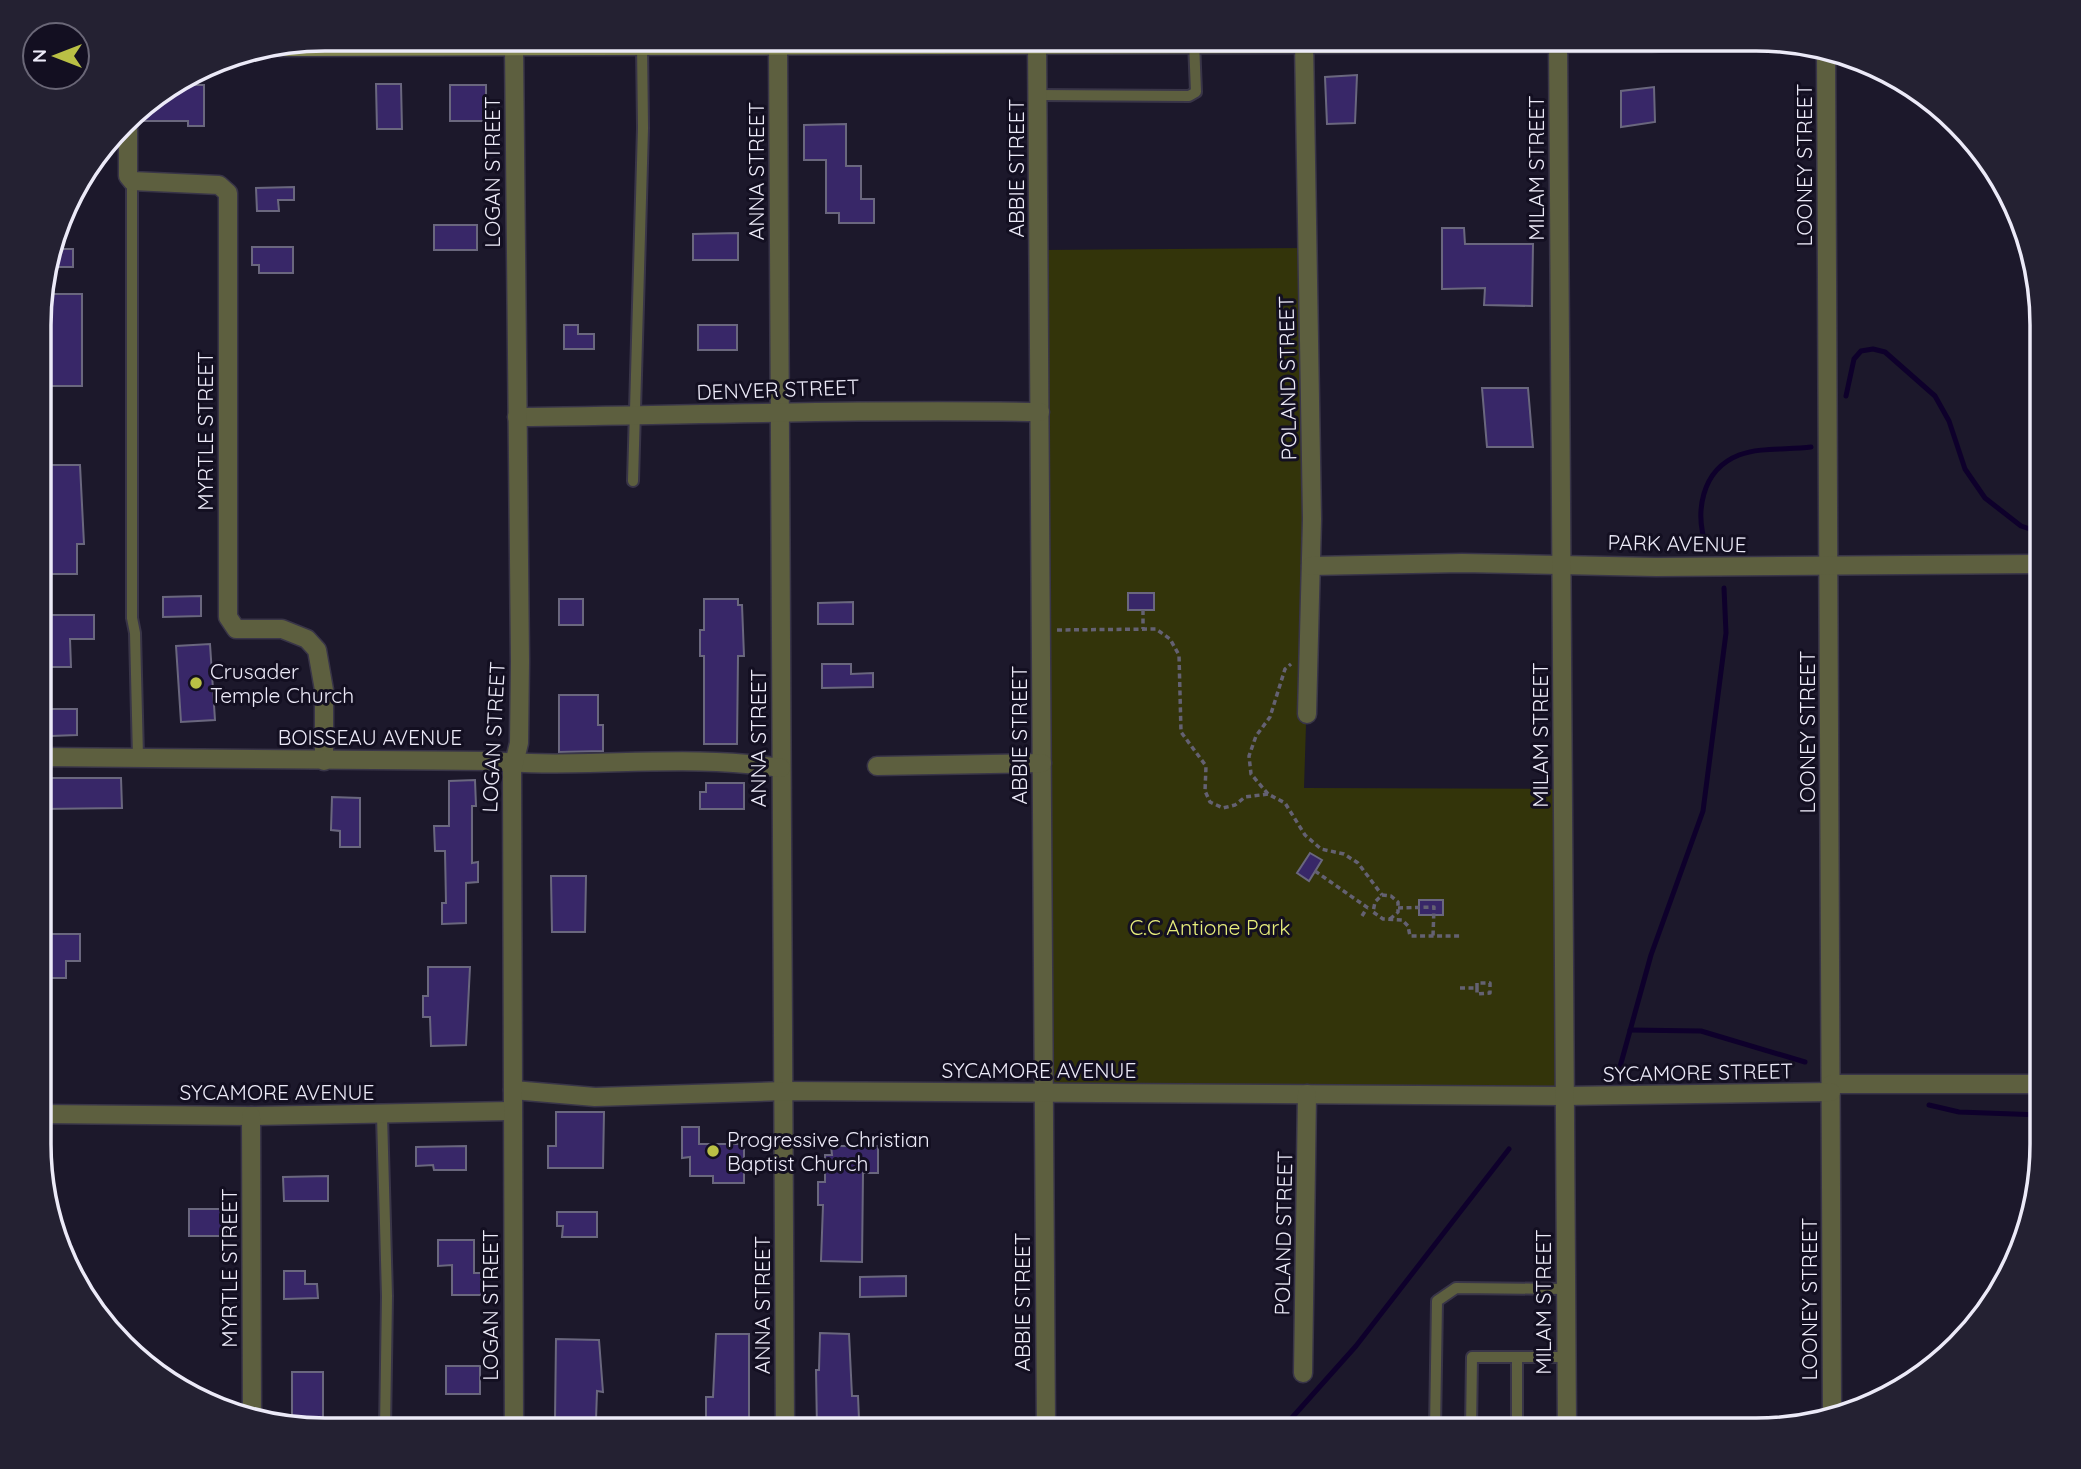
<svg xmlns="http://www.w3.org/2000/svg" width="2081" height="1469" viewBox="0 0 2081 1469" font-family="Quicksand,sans-serif">
  <style>
    .green { fill: #33340a }
    .lines { fill: none; stroke-linecap: round; stroke-linejoin: round }
    .stream { stroke: #0e002b; stroke-width: 5 }
    .building { fill: #382768; stroke: #6a677e; stroke-width: 2 }
    .service-casing { stroke: #393548; stroke-width: 14 }
    .minor-casing { stroke: #393548; stroke-width: 21 }
    .tertiary-casing { stroke: #393548; stroke-width: 21 }
    .secondary-casing { stroke: #393548; stroke-width: 21 }
    .path { stroke: #646172; stroke-width: 3.5; stroke-dasharray: 5 3.5; stroke-linecap: butt }
    .service { stroke: #5d5f3f; stroke-width: 10 }
    .minor { stroke: #5d5f3f; stroke-width: 18 }
    .tertiary { stroke: #5d5f3f; stroke-width: 18 }
    .secondary { stroke: #838651; stroke-width: 18 }
    .poi-dot { fill: #bac045; stroke: #130f21; stroke-width: 2.5 }
    .labels { text-anchor: middle; dominant-baseline: central; stroke-width: 6; stroke-linejoin: round; paint-order: stroke }
    .street-label { font-size: 21px; fill: #eceaf8; stroke: #130f21 }
    .poi-label { font-size: 21px; fill: #eceaf8; stroke: #130f21; text-anchor: start }
    .park-label { font-size: 21px; fill: #e7ee7b; stroke: #130f21 }
    .rim { fill: none; stroke: #eceaf8; stroke-width: 3.5 }
  </style>
  <rect width="100%" height="100%" fill="#1c182b"/>
  <polygon class="green" points="1308,248 1311,566 1304,788 1563,789 1565,1096 1043,1094 1039,250"/>
  <g class="lines">
    <g class="stream">
      <polyline points="1846,396 1854,359 1861,351 1873,349 1885,352 1935,396 1949,421 1965,469 1985,498 2021,526 2042,533"/>
      <path d="M 1707,548 C 1694,513 1701,470 1739,455 C 1760,447 1789,450 1811,447"/>
      <polyline points="1630,1030 1701,1031 1805,1062"/>
      <polyline points="1618,1074 1651,955 1703,811 1726,633 1724,588"/>
      <polyline points="1929,1105 1959,1112 2042,1115"/>
      <polyline points="1281,1430 1356,1346 1509,1149"/>
    </g>
  </g>
  <g class="building">
    <polygon points="1357,75 1355,123 1327,124 1325,77"/>
    <polygon points="376,84 401,84 402,129 377,129"/>
    <polygon points="175,85 204,85 204,126 188,126 188,121 143,121 143,105"/>
    <rect x="450" y="85" width="36" height="36"/>
    <polygon points="1654,87 1655,122 1621,127 1621,91"/>
    <polygon points="846,124 846,166 861,166 861,199 874,199 874,223 839,223 839,213 826,213 826,160 804,160 804,125"/>
    <polygon points="294,187 294,200 278,200 279,211 257,211 256,188"/>
    <rect x="434" y="225" width="43" height="25"/>
    <polygon points="1442,228 1464,228 1465,244 1533,244 1532,306 1484,305 1485,288 1442,289"/>
    <polygon points="738,233 738,260 693,260 693,234"/>
    <polygon points="252,247 293,247 293,273 259,273 259,265 252,265"/>
    <polygon points="52,249 73,249 73,267 47,267"/>
    <polygon points="43,294 82,294 82,386 41,386"/>
    <polygon points="564,325 578,325 578,334 594,334 594,349 564,349"/>
    <rect x="698" y="325" width="39" height="25"/>
    <polygon points="1482,388 1528,388 1533,447 1487,447"/>
    <polygon points="45,465 80,465 84,544 77,544 77,574 44,574"/>
    <rect x="1128" y="593" width="26" height="17"/>
    <polygon points="201,596 201,616 163,617 163,597"/>
    <rect x="559" y="599" width="24" height="26"/>
    <polygon points="704,599 738,599 738,605 742,605 744,656 738,656 737,744 704,744 704,656 700,656 700,630 704,630"/>
    <polygon points="853,602 853,624 818,624 818,603"/>
    <polygon points="45,615 94,615 94,639 70,639 71,667 41,667"/>
    <polygon points="210,644 215,720 181,722 176,646"/>
    <polygon points="822,664 851,664 851,674 873,673 873,687 822,688"/>
    <polygon points="559,695 598,695 598,725 603,725 603,751 559,752"/>
    <polygon points="51,709 77,709 77,735 51,736"/>
    <polygon points="41,778 121,778 122,808 41,809"/>
    <polygon points="475,780 476,806 472,806 472,863 478,862 478,882 466,883 466,923 442,924 442,903 446,903 445,851 435,851 434,826 449,826 449,781"/>
    <polygon points="706,783 744,783 744,809 700,809 700,792 706,792"/>
    <polygon points="332,797 360,798 360,847 340,847 340,831 331,830"/>
    <polygon points="1310,853 1322,860 1309,881 1297,873"/>
    <polygon points="551,876 586,876 585,932 552,932"/>
    <rect x="1419" y="900" width="24" height="15"/>
    <polygon points="41,934 80,934 80,961 66,961 66,978 41,978"/>
    <polygon points="428,967 470,967 466,1045 431,1046 430,1017 423,1017 423,996 428,996"/>
    <polygon points="556,1112 604,1112 603,1168 548,1168 548,1146 556,1146"/>
    <polygon points="682,1127 699,1127 699,1144 744,1144 744,1183 713,1183 713,1176 690,1176 690,1157 682,1158"/>
    <polygon points="466,1146 466,1170 434,1170 433,1165 416,1166 416,1147"/>
    <polygon points="831,1146 878,1146 878,1173 863,1173 862,1262 821,1261 823,1205 818,1205 818,1182 825,1182 825,1155 832,1155"/>
    <polygon points="328,1176 328,1201 284,1201 283,1177"/>
    <rect x="189" y="1209" width="38" height="27"/>
    <polygon points="557,1212 597,1212 597,1237 562,1237 563,1226 557,1226"/>
    <polygon points="438,1240 474,1240 474,1273 481,1273 482,1295 452,1295 452,1265 438,1266"/>
    <polygon points="284,1271 305,1271 305,1284 317,1284 318,1298 284,1299"/>
    <polygon points="906,1276 906,1296 860,1297 860,1277"/>
    <polygon points="820,1333 849,1334 852,1396 858,1396 859,1419 854,1419 854,1430 817,1430 816,1370 819,1370"/>
    <polygon points="716,1334 749,1334 749,1430 710,1430 710,1420 706,1420 706,1397 713,1397"/>
    <polygon points="556,1339 599,1340 603,1392 597,1391 596,1420 555,1420"/>
    <rect x="446" y="1366" width="34" height="28"/>
    <polygon points="292,1372 323,1372 323,1426 292,1427"/>
  </g>
  <g class="lines">
    <g class="service-casing">
      <g id="service">
        <polyline points="1038,95 1189,96 1196,92 1194,42"/>
        <polyline points="132,181 132,618 135,633 138,757"/>
        <polyline points="633,481 643,128 642,43"/>
        <polyline points="382,1115 387,1296 385,1430"/>
        <polyline points="1517,1357 1517,1430"/>
        <polyline points="1435,1430 1437,1301 1456,1288 1566,1289"/>
        <polyline points="1471,1430 1472,1357 1567,1357"/>
      </g>
    </g>
    <g class="minor-casing">
      <g id="minor">
        <polyline points="1037,39 1046,1430"/>
        <polyline points="1304,42 1312,519 1307,714"/>
        <polyline points="778,45 785,1430"/>
        <polyline points="1826,51 1832,1413"/>
        <polyline points="128,120 128,176 132,181 219,185 228,193 228,617 236,629 282,629 307,639 317,650 324,690 324,761"/>
        <path d="M 517,417 C 691,415 866,409 1040,412"/>
        <polyline points="1311,566 1462,563 1656,567 2042,564"/>
        <path d="M 41,757 L 492,761 C 587,769 685,753 781,768"/>
        <polyline points="877,766 1042,763"/>
        <polyline points="1831,1084 2042,1084"/>
        <polyline points="513,1090 595,1097 784,1091 1565,1096 1831,1092"/>
        <polyline points="41,1114 251,1116 512,1111"/>
        <polyline points="251,1116 252,1419"/>
        <polyline points="1303,1373 1307,1094"/>
        <polyline points="514,1430 512,772 519,743 520,661 514,47"/>
      </g>
    </g>
    <g class="tertiary-casing">
      <polyline id="tertiary" points="1558,39 1567,1430"/>
    </g>
    <g class="secondary-casing">
      <polyline id="secondary" points="280,47 1651,43 1722,39"/>
    </g>
    <g class="path">
      <polyline points="1143,610 1143,629"/>
      <polyline points="1057,630 1156,629 1170,639 1179,655 1181,732 1206,766 1205,791 1210,802 1223,808 1235,805 1245,797 1268,794 1285,803 1305,835 1321,849 1344,854 1358,863 1382,895"/>
      <polyline points="1268,794 1251,774 1249,756 1256,736 1270,717 1285,669 1291,664"/>
      <polyline points="1315,871 1368,908"/>
      <polyline points="1398,908 1434,907 1433,936"/>
      <polyline points="1362,916 1367,908"/>
      <polyline points="1390,919 1398,912 1398,902 1391,896 1382,895 1375,902 1373,912 1383,919 1402,920 1408,926 1410,936 1460,936"/>
      <polyline points="1460,988 1477,988 1477,983 1490,983 1490,993 1477,994 1477,988"/>
    </g>
    <use href="#service" class="service"/>
    <use href="#minor" class="minor"/>
    <use href="#tertiary" class="tertiary"/>
    <use href="#secondary" class="secondary"/>
  </g>
  <g class="poi-dot">
    <circle cx="196" cy="683" r="7"/>
    <circle cx="713" cy="1151" r="7"/>
  </g>
  <g class="labels">
    <g class="street-label">
      <text transform="translate(1804 165) rotate(-90)">LOONEY STREET</text>
      <text transform="translate(1016 168) rotate(-90)">ABBIE STREET</text>
      <text transform="translate(1536 168) rotate(-90)">MILAM STREET</text>
      <text transform="translate(756 171) rotate(-90)">ANNA STREET</text>
      <text transform="translate(492 172) rotate(-90)">LOGAN STREET</text>
      <text transform="translate(1287 378) rotate(-91)">POLAND STREET</text>
      <text transform="translate(778 389) rotate(-2)">DENVER STREET</text>
      <text transform="translate(205 431) rotate(-90)">MYRTLE STREET</text>
      <text transform="translate(1677 543) rotate(1)">PARK AVENUE</text>
      <text transform="translate(1807 732) rotate(-90)">LOONEY STREET</text>
      <text transform="translate(1019 735) rotate(-90)">ABBIE STREET</text>
      <text transform="translate(1540 735) rotate(-90)">MILAM STREET</text>
      <text x="370" y="737">BOISSEAU AVENUE</text>
      <text transform="translate(493 737) rotate(-87)">LOGAN STREET</text>
      <text transform="translate(758 738) rotate(-90)">ANNA STREET</text>
      <text x="1039" y="1070">SYCAMORE AVENUE</text>
      <text transform="translate(1698 1072) rotate(-1)">SYCAMORE STREET</text>
      <text x="277" y="1092">SYCAMORE AVENUE</text>
      <text transform="translate(1283 1233) rotate(-89)">POLAND STREET</text>
      <text transform="translate(229 1268) rotate(-90)">MYRTLE STREET</text>
      <text transform="translate(1809 1299) rotate(-90)">LOONEY STREET</text>
      <text transform="translate(1022 1302) rotate(-90)">ABBIE STREET</text>
      <text transform="translate(1543 1302) rotate(-90)">MILAM STREET</text>
      <text transform="translate(490 1305) rotate(-90)">LOGAN STREET</text>
      <text transform="translate(762 1305) rotate(-90)">ANNA STREET</text>
    </g>
    <g class="poi-label">
      <text x="210" y="671">Crusader<tspan x="210" dy="24">Temple Church</tspan></text>
      <text x="727" y="1139">Progressive Christian<tspan x="727" dy="24">Baptist Church</tspan></text>
    </g>
    <g class="park-label">
      <text x="1210" y="927">C.C Antione Park</text>
    </g>
  </g>
  <path d="M0 0H2081V1469H0ZM325 51H1756A274 274 0 0 1 2030 325V1144A274 274 0 0 1 1756 1418H325A274 274 0 0 1 51 1144V325A274 274 0 0 1 325 51Z" fill="#242132" fill-rule="evenodd"/>
  <path class="rim" d="M325 51H1756A274 274 0 0 1 2030 325V1144A274 274 0 0 1 1756 1418H325A274 274 0 0 1 51 1144V325A274 274 0 0 1 325 51Z"/>
  <g transform="translate(56 56) rotate(270)"><circle r="33" fill="#130f21" stroke="#6a6777" stroke-width="2"/>
  <path d="M0-5L12 26L0 18L-12 26Z" fill="#bac045"/>
  <text y="-10" font-size="19" font-weight="bold" text-anchor="middle" fill="#eceaf8">N</text>
  </g>
</svg>
